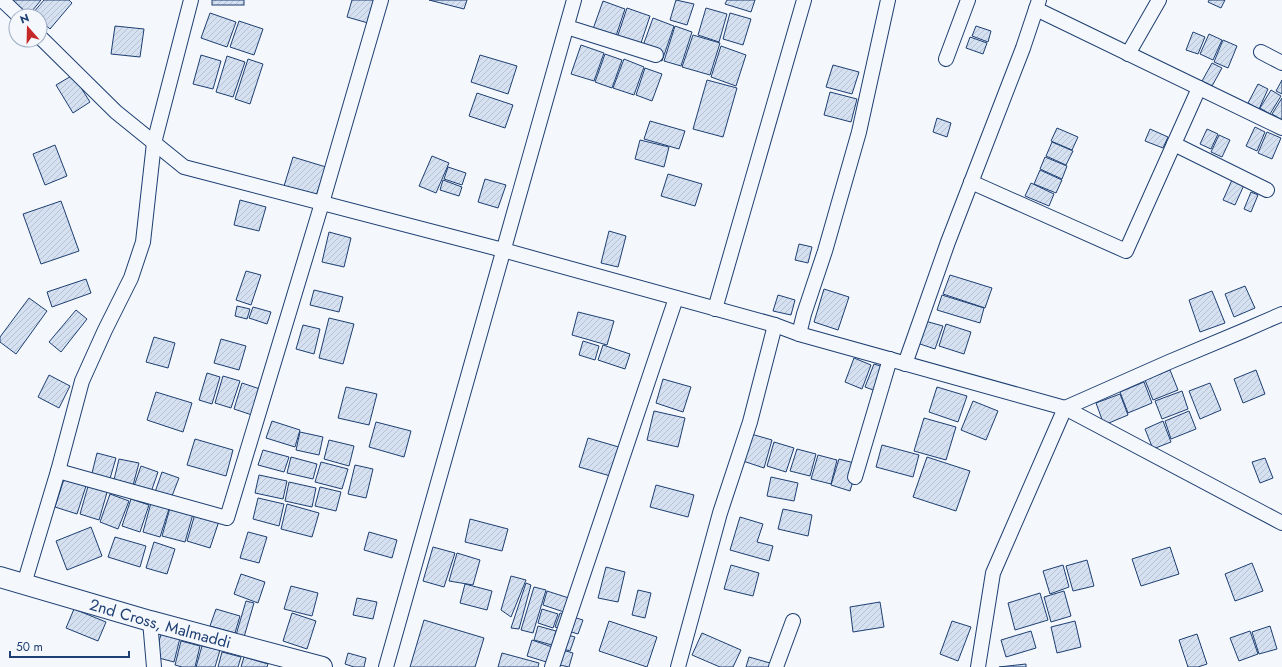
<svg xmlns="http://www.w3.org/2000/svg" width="1282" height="667" viewBox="0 0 1282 667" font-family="Jost,sans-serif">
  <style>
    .building { fill: url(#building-hatch); stroke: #1d3f73 }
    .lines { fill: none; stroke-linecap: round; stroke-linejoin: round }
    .street-casing { stroke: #1d3f73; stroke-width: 16 }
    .secondary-casing { stroke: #1d3f73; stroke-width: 22 }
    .street { stroke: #f4f7fb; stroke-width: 14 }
    .secondary { stroke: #f4f7fb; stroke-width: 20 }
    .labels { text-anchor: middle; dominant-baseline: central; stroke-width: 3; stroke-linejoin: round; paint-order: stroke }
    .street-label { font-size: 16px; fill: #1d3f73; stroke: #f4f7fb }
  </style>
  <defs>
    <pattern id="building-hatch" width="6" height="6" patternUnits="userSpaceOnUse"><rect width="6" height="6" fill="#d5e0f0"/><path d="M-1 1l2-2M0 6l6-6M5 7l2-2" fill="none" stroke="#b6c1d1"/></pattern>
  </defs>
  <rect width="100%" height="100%" fill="#f4f7fb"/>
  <g class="building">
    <polygon points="9,0 41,0 28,16"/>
    <polygon points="44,0 69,0 72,3 50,29 40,20 40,16 36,16 33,13"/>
    <rect x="212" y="0" width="32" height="5"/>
    <polygon points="352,0 374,0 368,23 347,17"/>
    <polygon points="429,0 467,0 464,9"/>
    <polygon points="676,0 694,4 687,25 670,20"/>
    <polygon points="727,0 755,0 751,12 725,4"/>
    <polygon points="1209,0 1225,0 1221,8 1208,2"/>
    <polygon points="603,1 625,9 616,36 593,29"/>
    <polygon points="627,8 650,16 638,52 615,44"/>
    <polygon points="706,8 727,14 719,42 698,35"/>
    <polygon points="210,13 236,22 227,47 201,38"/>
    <polygon points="730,13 751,19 743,45 723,39"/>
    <polygon points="653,18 674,26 662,61 640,54"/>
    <polygon points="239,21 263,29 254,55 230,47"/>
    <polygon points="115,26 144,29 140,57 111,54"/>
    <polygon points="675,26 692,32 681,66 664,61"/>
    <polygon points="976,26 991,31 988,42 972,36"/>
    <polygon points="1193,32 1205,37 1198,54 1186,50"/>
    <polygon points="1209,34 1222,40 1213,60 1200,54"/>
    <polygon points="693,35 720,43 710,75 682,67"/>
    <polygon points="970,37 987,43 983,54 966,48"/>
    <polygon points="1223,40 1237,46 1228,68 1214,62"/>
    <polygon points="581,45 604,53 594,81 571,74"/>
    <polygon points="721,46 746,55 736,86 711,77"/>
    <polygon points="605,54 622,60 612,88 595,82"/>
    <polygon points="201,55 221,61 213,89 193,84"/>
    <polygon points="480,55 517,66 508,94 471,82"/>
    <polygon points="227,56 245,62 233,97 216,92"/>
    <polygon points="248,59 263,64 250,104 235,99"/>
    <polygon points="624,59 644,67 634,95 613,88"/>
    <polygon points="1212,63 1222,68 1212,86 1202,81"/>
    <polygon points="833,65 859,72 852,94 826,87"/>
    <polygon points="645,68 662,74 652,101 636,95"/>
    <polygon points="73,75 90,102 73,113 56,85"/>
    <polygon points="707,80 737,88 723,137 693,129"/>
    <polygon points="1282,80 1282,94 1276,91"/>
    <polygon points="1258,84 1268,89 1259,109 1248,103"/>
    <polygon points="1271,90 1281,96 1270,114 1260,108"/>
    <polygon points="830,92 857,99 851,122 824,115"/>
    <polygon points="477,93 513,105 505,128 469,116"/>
    <polygon points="1282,98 1282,120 1272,114"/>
    <polygon points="937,118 951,123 947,137 933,132"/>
    <polygon points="650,121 685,131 679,149 644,139"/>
    <polygon points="1255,127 1265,132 1257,151 1246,146"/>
    <polygon points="1057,128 1078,137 1072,150 1051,141"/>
    <polygon points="1150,129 1168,137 1163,148 1145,141"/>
    <polygon points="1207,129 1218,134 1211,149 1200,144"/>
    <polygon points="1267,132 1281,138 1272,159 1258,153"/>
    <polygon points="1219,135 1230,140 1222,157 1211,152"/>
    <polygon points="640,140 669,147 664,167 635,159"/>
    <polygon points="1052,142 1073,151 1066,165 1046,156"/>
    <polygon points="55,145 67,176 45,185 33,154"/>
    <polygon points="432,156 449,163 436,193 419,186"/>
    <polygon points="293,157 326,167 316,196 284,186"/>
    <polygon points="1045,157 1067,166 1062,179 1040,169"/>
    <polygon points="448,167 466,173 462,185 444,179"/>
    <polygon points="1040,170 1062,180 1056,193 1034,184"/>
    <polygon points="668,174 702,184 695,206 661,196"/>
    <polygon points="485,179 506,185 498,208 478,202"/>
    <polygon points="443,180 462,187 459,196 440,190"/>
    <polygon points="1232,180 1244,185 1235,205 1223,200"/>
    <polygon points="1031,183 1054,194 1049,206 1025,196"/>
    <polygon points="1251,192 1258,195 1251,212 1244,209"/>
    <polygon points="240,200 266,207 259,231 234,225"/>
    <polygon points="61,201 79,251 41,264 23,214"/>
    <polygon points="609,231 626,236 618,267 601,263"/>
    <polygon points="329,232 351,238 344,267 322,262"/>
    <polygon points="799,244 812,247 808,263 795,260"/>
    <polygon points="246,271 261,275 251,305 236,300"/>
    <polygon points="950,275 992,288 985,308 943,294"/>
    <polygon points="86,279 91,293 52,307 47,292"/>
    <polygon points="1245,286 1255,308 1234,317 1225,294"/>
    <polygon points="824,289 849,297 838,330 814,322"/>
    <polygon points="314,290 343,297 339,312 310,305"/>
    <polygon points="1212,291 1225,323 1200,332 1189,300"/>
    <polygon points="778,295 795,300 791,315 773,311"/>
    <polygon points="942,295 984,308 980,323 937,310"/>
    <polygon points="29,298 47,311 16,354 0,342 0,337"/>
    <polygon points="237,306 250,309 247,319 235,316"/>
    <polygon points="253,307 271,312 267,324 249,318"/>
    <polygon points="76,310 87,319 61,352 49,342"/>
    <polygon points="578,312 614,321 607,345 572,335"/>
    <polygon points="329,318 354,324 343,364 319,358"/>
    <polygon points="925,321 943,326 935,349 917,343"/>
    <polygon points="946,324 971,332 964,354 939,346"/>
    <polygon points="303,325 320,329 314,354 296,349"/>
    <polygon points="154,337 175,343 168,368 146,362"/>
    <polygon points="221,339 246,346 239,370 214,363"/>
    <polygon points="583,341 599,346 595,360 579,355"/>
    <polygon points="603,345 630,354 625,369 598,360"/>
    <polygon points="854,358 871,365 862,389 845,382"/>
    <polygon points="874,364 893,370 884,394 865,387"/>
    <polygon points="1170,370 1178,390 1153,400 1145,380"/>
    <polygon points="1256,370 1265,394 1243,403 1234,379"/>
    <polygon points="207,373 220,377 212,404 199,400"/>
    <polygon points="49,375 70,386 59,408 38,397"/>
    <polygon points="223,376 240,381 231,408 215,403"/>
    <polygon points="663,379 691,387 683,412 656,403"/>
    <polygon points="1144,382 1152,403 1128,413 1120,392"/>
    <polygon points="242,383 263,390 255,416 234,409"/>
    <polygon points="1210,383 1221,410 1200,419 1189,391"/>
    <polygon points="346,387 377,394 369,425 338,418"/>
    <polygon points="937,387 967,396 958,422 929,412"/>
    <polygon points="1182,391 1188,409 1162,419 1155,401"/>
    <polygon points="156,392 192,403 183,432 147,420"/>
    <polygon points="1120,394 1128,415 1104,425 1096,403"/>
    <polygon points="973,401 998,411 986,440 961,430"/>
    <polygon points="654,411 685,418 678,447 647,440"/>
    <polygon points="1189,411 1196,429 1171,439 1165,421"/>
    <polygon points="924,418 956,427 946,460 914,451"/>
    <polygon points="272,421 300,430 295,447 266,438"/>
    <polygon points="1163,421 1171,442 1153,449 1145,429"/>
    <polygon points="376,422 411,431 404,457 369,447"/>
    <polygon points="300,432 323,437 319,455 296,450"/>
    <polygon points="751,434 772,440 764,468 743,461"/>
    <polygon points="588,438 629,450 621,479 579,467"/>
    <polygon points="195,439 233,450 226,476 187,465"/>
    <polygon points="329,440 354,446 349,466 324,459"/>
    <polygon points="774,442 794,448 786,472 767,466"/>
    <polygon points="882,445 919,455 913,477 876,467"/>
    <polygon points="797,449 816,454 810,476 790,471"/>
    <polygon points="263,450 289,457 284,472 258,465"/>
    <polygon points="97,453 116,458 109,482 91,477"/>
    <polygon points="818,455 837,460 831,484 811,479"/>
    <polygon points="291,457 317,464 313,479 287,473"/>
    <polygon points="927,457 970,471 956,511 913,497"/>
    <polygon points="1265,458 1273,478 1260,483 1252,462"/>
    <polygon points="119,459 139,463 132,489 113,484"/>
    <polygon points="839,459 858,464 850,491 831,485"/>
    <polygon points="321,462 348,469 342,489 315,482"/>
    <polygon points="355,465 373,469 366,498 348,494"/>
    <polygon points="141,466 158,472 150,495 133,489"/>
    <polygon points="162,472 179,478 170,501 154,495"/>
    <polygon points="259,475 287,481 283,499 255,493"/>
    <polygon points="771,477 798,483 794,501 767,496"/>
    <polygon points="64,479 86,486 77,514 55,507"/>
    <polygon points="289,482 316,488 312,507 285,501"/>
    <polygon points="89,483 108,489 99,520 80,514"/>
    <polygon points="656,485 694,495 688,517 650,507"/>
    <polygon points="320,487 341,492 336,511 315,506"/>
    <polygon points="110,494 129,501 118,529 100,522"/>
    <polygon points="258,498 284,504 279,526 253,519"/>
    <polygon points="131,499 149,505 140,532 122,526"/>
    <polygon points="151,503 169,509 160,537 143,532"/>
    <polygon points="287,504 319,513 312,537 281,529"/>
    <polygon points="170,508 193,514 185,542 162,536"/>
    <polygon points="783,509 812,515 808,536 778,529"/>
    <polygon points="195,514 219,521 210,548 187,541"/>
    <polygon points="740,517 763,524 757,542 773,546 769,561 730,550"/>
    <polygon points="470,519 508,529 502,551 465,542"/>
    <polygon points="91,527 102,556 67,570 56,541"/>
    <polygon points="248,532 267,537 259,563 240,558"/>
    <polygon points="369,532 397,540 392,558 364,550"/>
    <polygon points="115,537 146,546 140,567 108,557"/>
    <polygon points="154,542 175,549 167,574 146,568"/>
    <polygon points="433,547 455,553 444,587 423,581"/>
    <polygon points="1170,547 1179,574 1141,586 1132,559"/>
    <polygon points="457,553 480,560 473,585 449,581"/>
    <polygon points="1087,560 1094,586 1073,591 1066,566"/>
    <polygon points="1252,563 1263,591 1235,601 1225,574"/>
    <polygon points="731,565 759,573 753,596 724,589"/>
    <polygon points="1063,565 1069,587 1050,594 1043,571"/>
    <polygon points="606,567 625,572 618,602 598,598"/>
    <polygon points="241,574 265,582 258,603 234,594"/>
    <polygon points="511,576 526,580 511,617 501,610"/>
    <polygon points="526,583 531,585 519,629 511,628"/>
    <polygon points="465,584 492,591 487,610 460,603"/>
    <polygon points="291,586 318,593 312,616 284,609"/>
    <polygon points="534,587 546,590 533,633 521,630"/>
    <polygon points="638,590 651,593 645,618 632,615"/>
    <polygon points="547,591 572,599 567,613 543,605"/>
    <polygon points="1064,591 1071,616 1051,622 1044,597"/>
    <polygon points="1040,593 1048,620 1015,630 1008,603"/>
    <polygon points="357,598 377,602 373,619 353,615"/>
    <polygon points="246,601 254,603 244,637 236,635"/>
    <polygon points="880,602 884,627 853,632 850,607"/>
    <polygon points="74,609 106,622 98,641 66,628"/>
    <polygon points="216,609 240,616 235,633 210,626"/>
    <polygon points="542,609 558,614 553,628 538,623"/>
    <polygon points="292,613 316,621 307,649 283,641"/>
    <polygon points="560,613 583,620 578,634 555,627"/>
    <polygon points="424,620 484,638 475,667 410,667"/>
    <polygon points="609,621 657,637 647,667 599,651"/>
    <polygon points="952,621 971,627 958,661 940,654"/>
    <polygon points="1075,621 1081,647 1057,653 1051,627"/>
    <polygon points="538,626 556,631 552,645 534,640"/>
    <polygon points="1270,626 1277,649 1259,654 1252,632"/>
    <polygon points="1031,631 1036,648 1006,657 1001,640"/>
    <polygon points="1250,631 1258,654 1239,661 1230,638"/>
    <polygon points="557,632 575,637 570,651 553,646"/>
    <polygon points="702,633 741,650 733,667 720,667 692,655"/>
    <polygon points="161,634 180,638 174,662 155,657"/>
    <polygon points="1197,634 1207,664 1198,667 1188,667 1179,640"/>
    <polygon points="532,640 558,649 553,664 527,656"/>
    <polygon points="181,641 200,646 195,667 182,667 175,665"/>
    <polygon points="202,646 220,650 215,667 196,667"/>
    <polygon points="559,649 573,653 569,667 555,664"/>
    <polygon points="222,652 241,657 238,667 218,667"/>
    <polygon points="348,653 366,658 364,667 354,667 345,664"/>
    <polygon points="502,653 539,663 538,667 498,667"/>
    <polygon points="244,657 268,664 267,667 241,667"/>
    <polygon points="749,657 784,667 746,667"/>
    <polygon points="1026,664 1026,667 999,667"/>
  </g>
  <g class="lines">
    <g class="street-casing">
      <g id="street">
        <polyline points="2,0 19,16"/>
        <polyline points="1036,9 1282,128"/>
        <polyline points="567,27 656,55"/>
        <polyline points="40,37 116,112 184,167 503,250 775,325 799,334 1065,408 1282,523"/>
        <polyline points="1261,52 1282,63"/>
        <polyline points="1128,54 1159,0"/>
        <polyline points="946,59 968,0"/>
        <polyline points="1174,144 1267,190"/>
        <polyline points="971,182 1126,251 1199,88"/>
        <polyline points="715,309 804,0"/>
        <polyline points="799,334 804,314 825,251 859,132 888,0"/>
        <polyline points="905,364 948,242 1023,48 1039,0"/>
        <polyline points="58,471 227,518 322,203 381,0"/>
        <polyline points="855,477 890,359"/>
        <polyline points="24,584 58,471 82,381 105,330 131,278 143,242 154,143 191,0"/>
        <polyline points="150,621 154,667"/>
        <polyline points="386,667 574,0"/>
        <polyline points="552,667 676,298"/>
        <polyline points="678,667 720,513 750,422 775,325"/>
        <polyline points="776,667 793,621"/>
        <polyline points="978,667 993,573 1065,408 1169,362 1243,331 1282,314"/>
      </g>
    </g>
    <g class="secondary-casing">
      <g id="secondary">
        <path id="s1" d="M 0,577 L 150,621 L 322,667"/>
      </g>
    </g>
    <use href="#street" class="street"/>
    <use href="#secondary" class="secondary"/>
  </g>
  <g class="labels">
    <g class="street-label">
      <text stroke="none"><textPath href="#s1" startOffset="167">2nd Cross, Malmaddi</textPath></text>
    </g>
  </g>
  <g transform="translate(28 28) rotate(340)"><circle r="19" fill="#f4f7fb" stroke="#9eadc5"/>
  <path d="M0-3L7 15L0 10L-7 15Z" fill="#c62828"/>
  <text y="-6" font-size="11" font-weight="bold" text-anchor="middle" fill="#1d3f73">N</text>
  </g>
  <path d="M10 651v6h119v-6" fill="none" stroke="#1d3f73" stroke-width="2"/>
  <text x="16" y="651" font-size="12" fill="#1d3f73" stroke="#f4f7fb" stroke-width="3" paint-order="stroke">50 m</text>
</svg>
